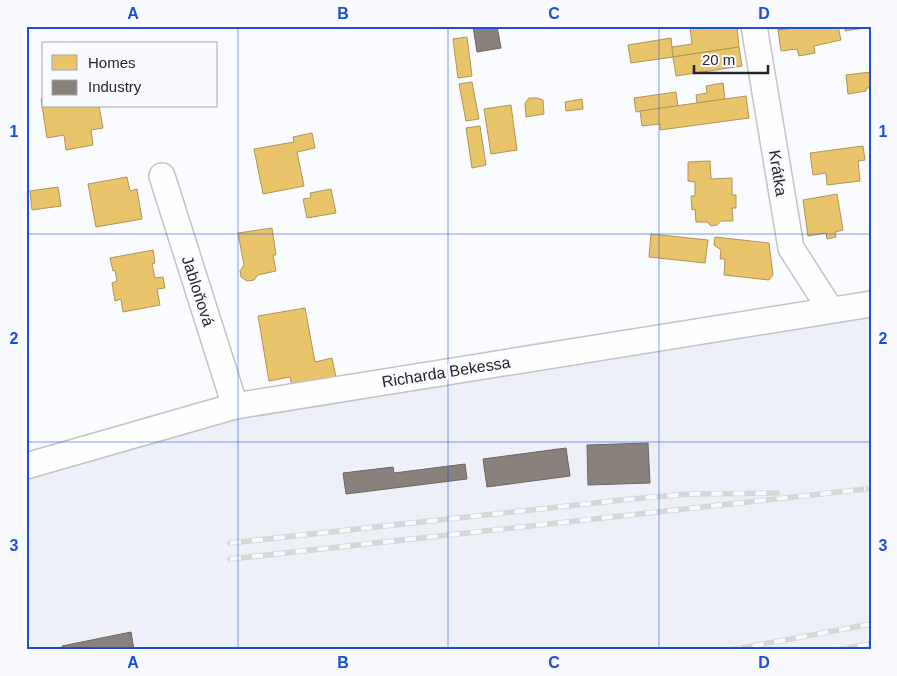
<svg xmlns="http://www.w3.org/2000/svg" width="897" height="676" viewBox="0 0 897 676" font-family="Arial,sans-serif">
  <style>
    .built { fill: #edeff9 }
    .homes { fill: #e9c46a; stroke: #ae9556 }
    .industry { fill: #8a817c; stroke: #6c6663 }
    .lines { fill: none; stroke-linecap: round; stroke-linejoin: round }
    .street-casing { stroke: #c2c3c5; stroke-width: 28 }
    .street { stroke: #fefeff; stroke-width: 25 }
    .rail-casing { stroke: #d5d6d6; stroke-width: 5.5 }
    .rail { stroke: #f9faff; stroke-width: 4; stroke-dasharray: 11; stroke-linecap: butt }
    .grid { fill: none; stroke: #1d4ed8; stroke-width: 1; stroke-opacity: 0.55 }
    .labels { text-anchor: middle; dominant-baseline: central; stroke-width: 5; stroke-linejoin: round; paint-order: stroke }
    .street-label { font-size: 16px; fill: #252628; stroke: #f9faff }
    .neatline { fill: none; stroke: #1d4ed8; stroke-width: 2 }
    .grid-label { font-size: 16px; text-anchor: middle; font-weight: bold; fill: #1d4ed8 }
  </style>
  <rect width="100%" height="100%" fill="#fafbfe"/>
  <polygon class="built" points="871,294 871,650 26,650 26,459 200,406 539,342"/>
  <g class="homes">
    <polygon points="690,26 737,26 739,47 673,57 672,47 692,44"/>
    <polygon points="778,26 808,26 778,30"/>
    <polygon points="808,26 838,26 841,40 814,46 815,53 799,56 797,49 781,51 778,30"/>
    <polygon points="845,26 863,26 864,28 845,31"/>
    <polygon points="467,37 472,76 458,78 453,39"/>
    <polygon points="671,38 673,57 631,63 628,45"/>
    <polygon points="739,47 742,66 676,76 673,57"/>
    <polygon points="871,72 871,88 866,88 866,91 848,94 846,75"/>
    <polygon points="472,82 479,119 466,121 459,84"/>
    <polygon points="723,83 725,99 697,103 696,95 707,93 706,86"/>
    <polygon points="676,92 678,106 636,112 634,98"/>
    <polygon points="746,96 749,118 660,130 660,124 642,126 640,111"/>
    <polygon points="529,98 537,98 543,100 544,114 526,117 525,103"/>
    <polygon points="41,99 44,99 44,106 99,106 103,128 91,130 93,145 66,150 64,135 47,138"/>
    <polygon points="582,99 583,109 566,111 565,102"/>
    <polygon points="511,105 517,150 491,154 484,109"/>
    <polygon points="480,126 486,165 472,168 466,128"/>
    <polygon points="312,133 315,148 297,152 304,186 263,194 254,149 294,142 293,137"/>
    <polygon points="863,146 865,160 858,161 860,181 827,185 826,173 813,175 810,153"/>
    <polygon points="710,161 711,179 732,178 732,195 736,195 736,208 732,208 733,221 721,221 717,225 711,226 707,222 696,222 695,209 692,210 691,196 695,196 695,182 688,181 688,162"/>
    <polygon points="127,177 130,191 137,189 142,219 96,227 88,184"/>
    <polygon points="58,187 61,206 32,210 30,191"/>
    <polygon points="331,189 336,213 307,218 303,199 311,198 310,193"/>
    <polygon points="837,194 843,230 835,232 836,237 827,239 826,233 808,236 803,200"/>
    <polygon points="272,228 276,255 273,255 276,271 258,275 254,280 247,281 241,277 240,271 244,265 238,233"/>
    <polygon points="651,234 708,240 705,263 649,257"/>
    <polygon points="715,237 769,243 773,275 769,280 724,275 725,259 720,259 721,250 714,245"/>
    <polygon points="153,250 155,263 152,264 155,278 163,277 165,288 157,289 160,305 123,312 121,299 115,301 112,283 117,281 115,270 113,271 110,258"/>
    <polygon points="305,308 315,362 332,358 336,377 292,386 290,377 269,381 258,316"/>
  </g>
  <g class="industry">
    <polygon points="473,26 497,26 501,48 477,52"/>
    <polygon points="648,443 650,483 588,485 587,445"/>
    <polygon points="566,448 570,476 487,487 483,459"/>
    <polygon points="465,464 467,479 346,494 343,473 393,467 394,473"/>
    <polygon points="131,632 134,650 63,650 62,646"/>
  </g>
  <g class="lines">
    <g class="street-casing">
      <g id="street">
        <polyline points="754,26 791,248 830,309"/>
        <polyline points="162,176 235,406"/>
        <polyline points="26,466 235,406 871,304"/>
      </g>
    </g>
    <use href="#street" class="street"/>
    <g class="rail-casing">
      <g id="rail">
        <polyline points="230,543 631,499 689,494 777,493"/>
        <polyline points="230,559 866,489"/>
        <polyline points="731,650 871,624"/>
        <polyline points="836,650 871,644"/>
      </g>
    </g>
    <use href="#rail" class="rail"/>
  </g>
  <path class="grid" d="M 238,26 L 238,650M 448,26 L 448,650M 659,26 L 659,650M 26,234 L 871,234M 26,442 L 871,442"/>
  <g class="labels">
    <g class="street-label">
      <text transform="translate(778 173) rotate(81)">Krátka</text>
      <text transform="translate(198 291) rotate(72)">Jabloňová</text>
      <text transform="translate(446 372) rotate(-9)">Richarda Bekessa</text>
    </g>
  </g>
  <rect width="897" height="676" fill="none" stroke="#f9faff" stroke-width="55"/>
  <rect x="42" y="42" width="175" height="65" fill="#f9faff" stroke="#a4a5a9"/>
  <rect x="52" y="55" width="25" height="15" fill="#e9c46a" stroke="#a4a5a9"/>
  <text x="88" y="68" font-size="15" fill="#252628">Homes</text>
  <rect x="52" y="80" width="25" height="15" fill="#8a817c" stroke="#a4a5a9"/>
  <text x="88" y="92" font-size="15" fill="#252628">Industry</text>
  <path d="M694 65v8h74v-8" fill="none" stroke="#252628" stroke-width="2.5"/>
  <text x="702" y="65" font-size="15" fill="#252628" stroke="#f9faff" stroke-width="4" paint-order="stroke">20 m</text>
  <rect x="28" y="28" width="842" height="620" class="neatline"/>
  <g class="grid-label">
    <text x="133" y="19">A</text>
    <text x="343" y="19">B</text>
    <text x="554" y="19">C</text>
    <text x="764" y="19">D</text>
    <text x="14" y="137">1</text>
    <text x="883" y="137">1</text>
    <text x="14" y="344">2</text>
    <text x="883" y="344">2</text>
    <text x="14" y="551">3</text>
    <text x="883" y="551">3</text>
    <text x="133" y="668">A</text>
    <text x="343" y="668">B</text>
    <text x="554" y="668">C</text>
    <text x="764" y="668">D</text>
  </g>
</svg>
